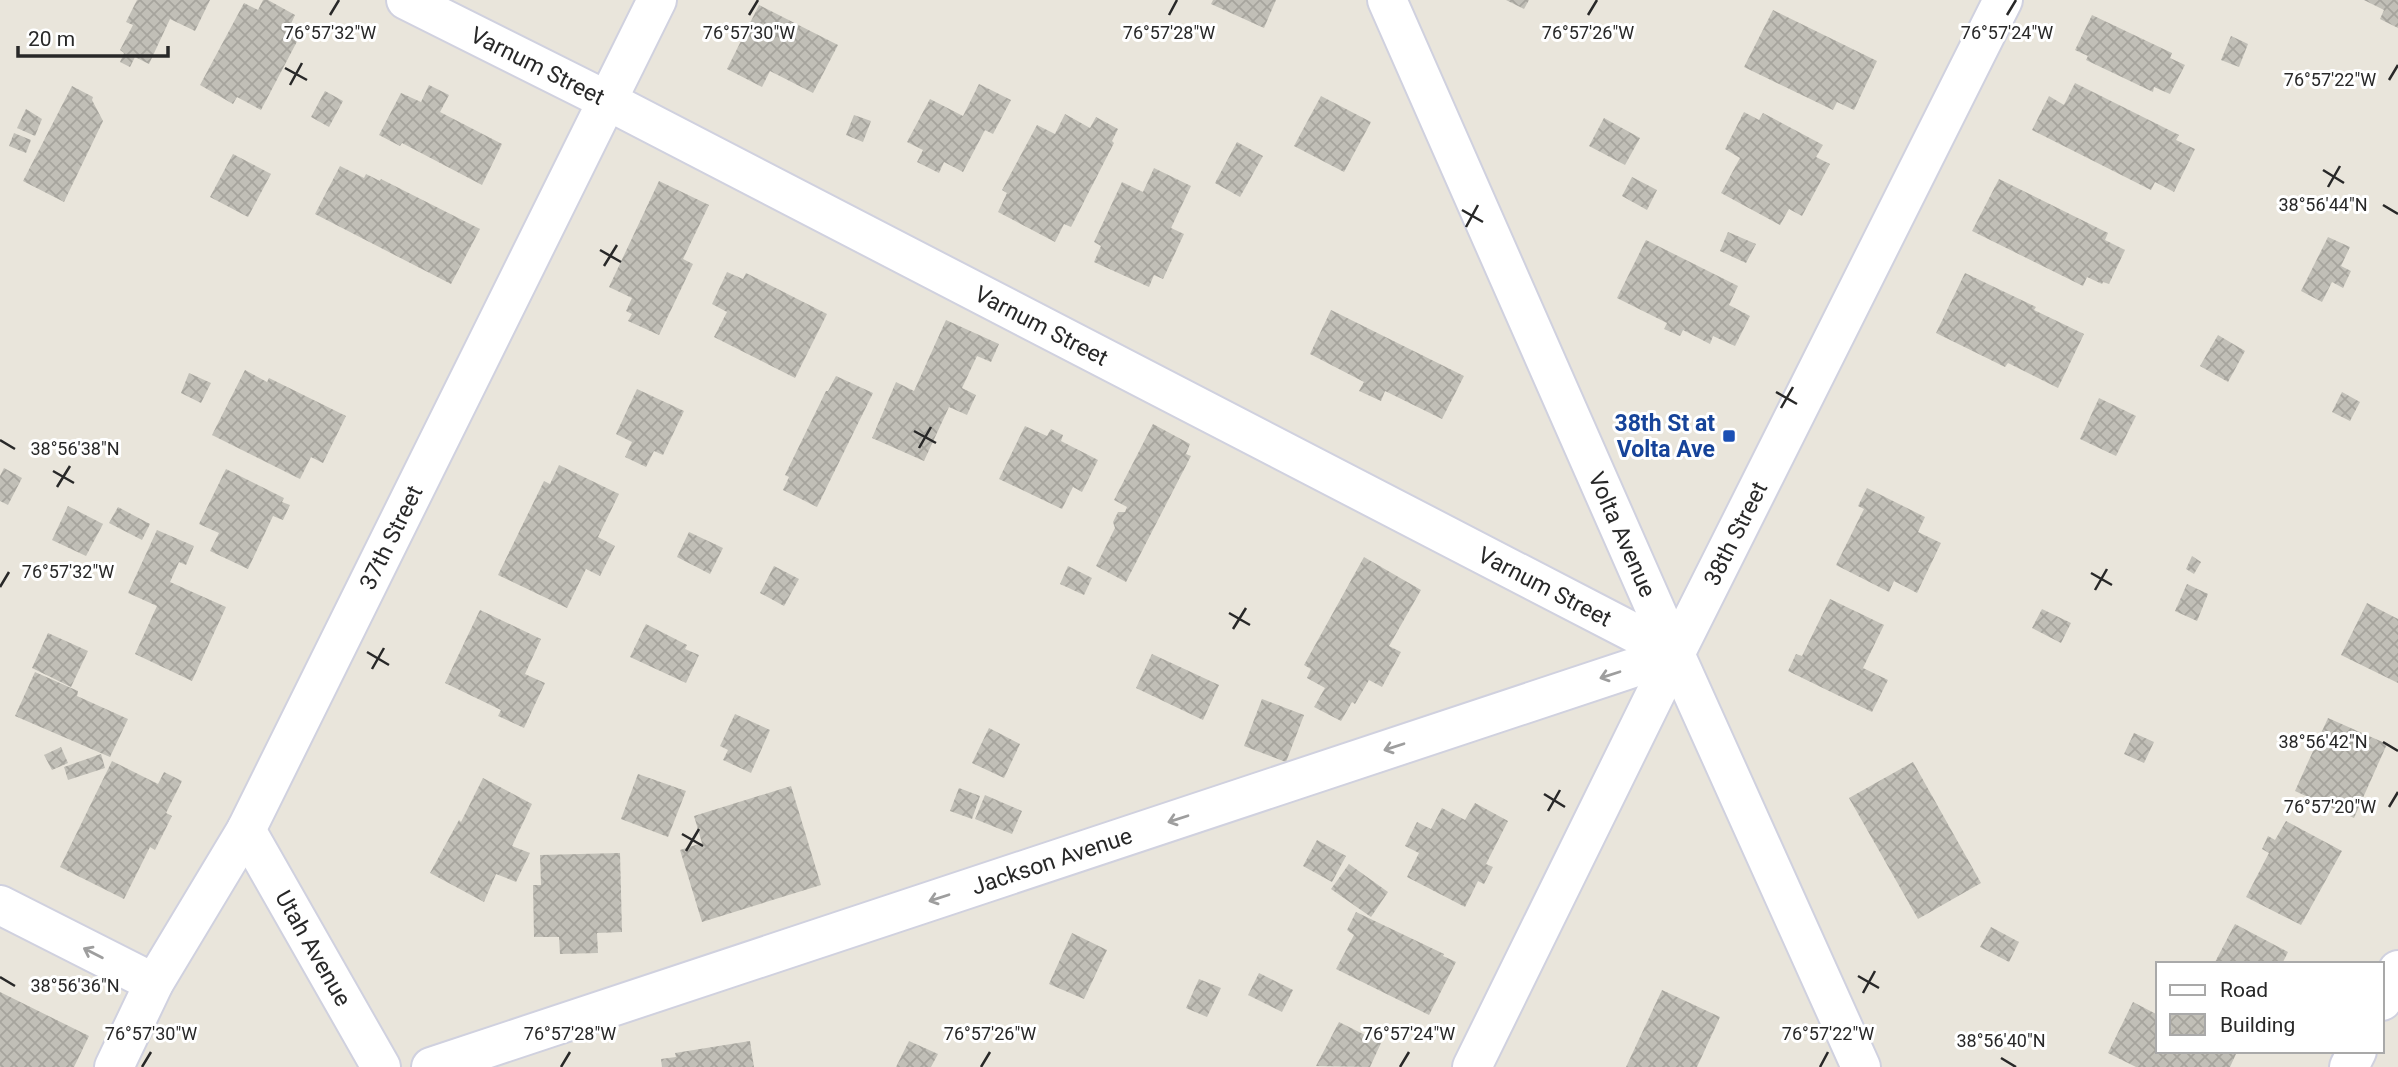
<svg xmlns="http://www.w3.org/2000/svg" width="2398" height="1067" viewBox="0 0 2398 1067" font-family="Roboto,sans-serif">
  <style>
    .building { fill: url(#building-cross-hatch) }
    .lines { fill: none; stroke-linecap: round; stroke-linejoin: round }
    .minor-casing { stroke: #d0d1df; stroke-width: 42 }
    .secondary-casing { stroke: #d0d1df; stroke-width: 42 }
    .minor { stroke: #fff; stroke-width: 38 }
    .secondary { stroke: #fff; stroke-width: 38 }
    .oneway { stroke: #9e9e9e }
    .ticks { fill: none; stroke: #282828; stroke-width: 2.5 }
    .transit-dot { fill: #1a4fb4; stroke: #fff; stroke-width: 2.5 }
    .labels { text-anchor: middle; dominant-baseline: central; stroke-width: 6; stroke-linejoin: round; paint-order: stroke }
    .street-label { font-size: 23px; fill: #282828; stroke: #fff }
    .transit-label { font-size: 23px; font-weight: bold; fill: #164399; stroke: #fff; text-anchor: end }
    .ticks-label { font-size: 18px; text-anchor: middle; fill: #282828; stroke: #fff; stroke-width: 6; stroke-linejoin: round; paint-order: stroke }
  </style>
  <defs>
    <pattern id="building-cross-hatch" width="8" height="8" patternUnits="userSpaceOnUse" patternTransform="scale(1.75)"><rect width="8" height="8" fill="#c1bfb7"/><path d="M0 0l8 8M0 8l8-8" fill="none" stroke="#a6a49d"/></pattern>
  </defs>
  <rect width="100%" height="100%" fill="#e9e5db"/>
  <g class="building">
    <polygon points="137,0 210,0 195,31 170,19 149,64 135,57 130,67 120,62 124,53 120,50 133,25 126,22"/>
    <polygon points="263,0 268,0 295,15 290,26 302,32 261,110 237,97 233,104 200,85 244,3 258,10"/>
    <polygon points="1213,0 1276,0 1264,28 1211,4"/>
    <polygon points="1506,0 1529,0 1524,9"/>
    <polygon points="2364,0 2398,0 2398,28 2380,19 2384,10"/>
    <polygon points="759,5 838,45 813,93 770,71 762,87 727,69"/>
    <polygon points="1773,10 1877,61 1854,110 1837,102 1833,110 1744,67"/>
    <polygon points="2092,15 2172,53 2170,58 2185,65 2170,94 2154,87 2153,92 2086,60 2088,56 2075,50"/>
    <polygon points="2231,36 2248,44 2239,67 2221,60"/>
    <polygon points="2075,83 2179,135 2176,140 2195,149 2174,192 2155,182 2151,190 2032,130 2049,96 2064,105"/>
    <polygon points="979,84 1011,100 993,134 985,130 963,172 944,162 939,173 917,162 923,150 907,142 930,99 963,116"/>
    <polygon points="429,85 449,95 440,112 502,144 482,185 402,143 400,146 379,135 401,93 421,102"/>
    <polygon points="72,86 93,97 92,100 103,121 64,202 23,181"/>
    <polygon points="325,91 343,101 329,127 311,117"/>
    <polygon points="1321,96 1371,122 1344,172 1294,146"/>
    <polygon points="26,109 42,119 35,136 17,128"/>
    <polygon points="1744,112 1759,120 1763,113 1823,145 1816,157 1830,164 1802,216 1789,209 1780,225 1721,193 1740,158 1725,149"/>
    <polygon points="1065,114 1090,128 1096,117 1118,129 1112,141 1114,143 1071,227 1064,224 1055,242 998,212 1007,193 1002,190 1037,125 1055,134"/>
    <polygon points="854,115 871,121 863,142 846,135"/>
    <polygon points="1604,118 1640,138 1625,165 1589,146"/>
    <polygon points="14,133 31,140 26,153 9,146"/>
    <polygon points="1237,142 1263,156 1240,197 1215,183"/>
    <polygon points="233,154 271,174 248,217 210,197"/>
    <polygon points="340,166 364,178 366,174 380,181 381,179 480,229 451,284 315,214"/>
    <polygon points="1154,168 1191,186 1171,228 1184,234 1163,279 1154,275 1149,287 1094,262 1101,246 1094,242 1122,182 1143,192"/>
    <polygon points="1632,177 1657,190 1647,210 1622,196"/>
    <polygon points="1999,179 2108,233 2105,240 2125,250 2109,284 2103,282 2102,284 2087,277 2083,286 1972,231"/>
    <polygon points="659,181 709,205 683,259 693,264 659,335 628,321 632,314 626,311 632,298 609,287"/>
    <polygon points="1728,232 1756,244 1746,263 1720,251"/>
    <polygon points="2328,237 2350,247 2341,266 2351,271 2343,288 2332,282 2322,302 2301,291"/>
    <polygon points="1646,240 1738,286 1729,305 1750,316 1735,346 1713,336 1710,344 1683,330 1680,336 1664,329 1667,323 1617,298"/>
    <polygon points="727,272 743,279 746,273 827,314 795,378 714,337 727,312 712,304"/>
    <polygon points="1965,273 2036,307 2034,310 2084,334 2058,388 2008,363 2005,367 1936,333"/>
    <polygon points="1331,310 1464,376 1442,419 1385,391 1381,401 1359,391 1364,382 1310,354"/>
    <polygon points="946,320 999,344 991,362 977,356 962,388 976,395 967,415 949,407 924,461 872,438 896,382 914,391"/>
    <polygon points="2218,335 2245,351 2228,382 2200,366"/>
    <polygon points="245,370 267,382 269,378 346,416 323,463 311,457 300,479 212,435"/>
    <polygon points="189,373 211,383 201,403 181,393"/>
    <polygon points="836,376 873,393 817,507 783,490 789,477 785,475 826,391 828,391"/>
    <polygon points="637,389 684,411 663,455 654,451 646,467 625,457 632,442 616,434"/>
    <polygon points="2342,392 2360,402 2350,421 2332,412"/>
    <polygon points="2099,398 2136,416 2116,456 2080,439"/>
    <polygon points="1153,424 1190,444 1186,454 1191,456 1126,582 1096,566 1115,528 1113,522 1118,512 1125,512 1127,507 1114,500"/>
    <polygon points="1025,426 1047,436 1051,429 1063,435 1061,441 1098,460 1082,492 1073,487 1062,509 999,479"/>
    <polygon points="559,465 619,494 598,537 615,546 600,576 586,569 567,608 498,575 544,481 550,484"/>
    <polygon points="4,468 22,478 8,505 0,501 0,476"/>
    <polygon points="226,469 284,498 282,502 290,505 283,520 273,516 248,569 210,551 219,533 199,524"/>
    <polygon points="1867,488 1925,517 1918,532 1941,543 1917,593 1894,581 1889,592 1836,565 1864,509 1858,506"/>
    <polygon points="68,506 103,524 86,556 52,540"/>
    <polygon points="118,507 150,524 142,540 109,523"/>
    <polygon points="157,530 194,546 186,565 179,562 170,582 226,607 192,681 135,654 157,606 128,593"/>
    <polygon points="689,532 723,548 710,574 677,557"/>
    <polygon points="2192,556 2201,562 2194,574 2186,569"/>
    <polygon points="1364,557 1421,590 1389,646 1401,652 1382,687 1369,680 1355,704 1352,702 1341,721 1314,707 1325,688 1307,678 1311,669 1304,665"/>
    <polygon points="774,566 799,579 784,606 760,593"/>
    <polygon points="1068,566 1092,578 1084,595 1060,584"/>
    <polygon points="2187,584 2208,594 2197,621 2175,611"/>
    <polygon points="1830,599 1884,625 1863,668 1888,680 1872,712 1788,671 1796,654 1802,656"/>
    <polygon points="2367,603 2398,619 2398,683 2341,655"/>
    <polygon points="2042,609 2071,623 2061,643 2032,628"/>
    <polygon points="480,610 541,639 525,674 545,683 524,728 498,716 501,710 445,683"/>
    <polygon points="646,624 687,645 685,649 699,655 686,683 630,657"/>
    <polygon points="48,633 88,651 71,687 32,668"/>
    <polygon points="1152,654 1219,685 1203,720 1136,688"/>
    <polygon points="35,672 78,691 77,696 128,719 110,757 15,716"/>
    <polygon points="1262,699 1304,715 1286,762 1244,746"/>
    <polygon points="735,714 770,730 751,773 723,760 728,750 720,746"/>
    <polygon points="2328,718 2387,744 2354,818 2295,791"/>
    <polygon points="989,728 1020,744 1004,778 972,763"/>
    <polygon points="2134,733 2154,742 2144,763 2124,754"/>
    <polygon points="61,747 68,763 52,770 44,755"/>
    <polygon points="101,754 105,768 68,780 64,767"/>
    <polygon points="112,761 158,784 164,772 182,781 166,813 172,816 155,850 150,847 124,899 60,867"/>
    <polygon points="1913,762 1981,883 1918,919 1849,798"/>
    <polygon points="638,774 686,791 668,837 621,819"/>
    <polygon points="483,778 532,804 512,846 530,853 516,882 496,874 484,902 430,873 459,820 461,822"/>
    <polygon points="791,786 821,885 702,922 680,850 702,843 694,816"/>
    <polygon points="959,788 980,796 972,819 950,811"/>
    <polygon points="985,795 1022,811 1012,834 975,819"/>
    <polygon points="1475,803 1508,821 1486,864 1493,867 1484,884 1478,881 1465,907 1407,877 1419,853 1405,846 1417,822 1431,829 1442,808 1465,820"/>
    <polygon points="2286,821 2342,851 2301,925 2246,897 2269,853 2262,849 2268,836 2275,840"/>
    <polygon points="1317,840 1346,856 1332,882 1303,866"/>
    <polygon points="620,853 622,932 597,933 598,953 560,954 559,937 534,937 533,885 541,885 540,855"/>
    <polygon points="1349,864 1388,892 1371,917 1331,889"/>
    <polygon points="1356,912 1444,954 1443,956 1456,962 1429,1015 1336,969 1354,935 1347,930"/>
    <polygon points="2235,924 2288,952 2282,964 2214,964"/>
    <polygon points="1991,927 2019,942 2009,962 1980,947"/>
    <polygon points="1072,933 1107,950 1084,999 1049,984"/>
    <polygon points="1259,973 1293,990 1282,1012 1248,995"/>
    <polygon points="1199,979 1221,988 1207,1017 1186,1008"/>
    <polygon points="1662,990 1720,1017 1697,1067 1626,1067"/>
    <polygon points="0,992 89,1036 74,1067 0,1067"/>
    <polygon points="2133,1002 2158,1015 2158,1051 2232,1051 2236,1054 2230,1067 2136,1067 2108,1053"/>
    <polygon points="1339,1022 1381,1043 1370,1067 1316,1066"/>
    <polygon points="750,1041 754,1067 662,1067 661,1059 676,1057 675,1053"/>
    <polygon points="909,1041 938,1054 931,1067 896,1067"/>
  </g>
  <g class="lines">
    <g class="minor-casing">
      <g id="minor">
        <path id="s1" d="M 406,0 L 606,100 L 1675,654"/>
        <path id="s2" d="M 1387,0 L 1675,654 L 1861,1067"/>
        <path id="s3" d="M 246,830 L 381,1067"/>
        <polyline points="0,905 154,983"/>
        <polyline points="2382,1001 2398,970"/>
        <path id="s4" d="M 114,1067 L 154,983 L 246,830 L 657,0"/>
        <path id="s5" d="M 431,1067 L 1675,654"/>
        <polyline points="2349,1067 2357,1051"/>
      </g>
    </g>
    <g class="secondary-casing">
      <g id="secondary">
        <path id="s6" d="M 1472,1067 L 1675,654 L 2003,0"/>
      </g>
    </g>
    <use href="#minor" class="minor"/>
    <use href="#secondary" class="secondary"/>
  </g>
  <defs><path id="oneway-shaft" d="M-6 0H5M1.5-3L5.5 0L1.5 3" fill="none" stroke-width="1.6" stroke-linecap="round" stroke-linejoin="round" transform="scale(1.75)"/></defs>
  <g class="oneway">
    <use href="#oneway-shaft" transform="translate(1610 675) rotate(162)"/>
    <use href="#oneway-shaft" transform="translate(1394 747) rotate(162)"/>
    <use href="#oneway-shaft" transform="translate(1178 819) rotate(162)"/>
    <use href="#oneway-shaft" transform="translate(939 898) rotate(162)"/>
    <use href="#oneway-shaft" transform="translate(93 953) rotate(-153)"/>
  </g>
  <path class="ticks" d="M 330,15 L 339,0M 749,15 L 758,0M 1169,15 L 1177,0M 1588,15 L 1597,0M 2007,15 L 2016,0M 285,68 L 307,80M 2389,80 L 2398,65M 290,85 L 302,63M 2323,170 L 2344,183M 2328,187 L 2340,166M 2383,205 L 2398,214M 1462,210 L 1483,222M 1466,227 L 1478,205M 600,250 L 621,262M 604,266 L 617,245M 1776,392 L 1797,404M 1781,408 L 1793,387M 914,431 L 936,443M 0,440 L 15,449M 919,448 L 931,427M 53,471 L 74,483M 57,487 L 70,466M 2091,573 L 2112,585M 0,587 L 9,572M 2095,590 L 2107,569M 1229,613 L 1250,625M 1233,629 L 1246,608M 367,652 L 389,665M 372,669 L 384,648M 2383,742 L 2398,751M 1544,794 L 1565,807M 2389,807 L 2398,792M 1548,811 L 1560,790M 682,834 L 703,846M 686,851 L 699,829M 1858,976 L 1879,988M 0,977 L 15,986M 1863,993 L 1875,971M 2001,1058 L 2016,1067M 142,1067 L 151,1052M 561,1067 L 570,1052M 981,1067 L 990,1052M 1400,1067 L 1409,1052M 1820,1067 L 1828,1052"/>
  <rect class="transit-dot" x="1722" y="429" width="14" height="14" rx="3.5"/>
  <g class="labels">
    <g class="street-label">
      <text stroke="none"><textPath href="#s1" startOffset="147">Varnum Street</textPath></text>
      <text stroke="none"><textPath href="#s1" startOffset="714">Varnum Street</textPath></text>
      <text stroke="none"><textPath href="#s6" startOffset="595">38th Street</textPath></text>
      <text stroke="none"><textPath href="#s2" startOffset="584">Volta Avenue</textPath></text>
      <text stroke="none"><textPath href="#s4" startOffset="598">37th Street</textPath></text>
      <text stroke="none"><textPath href="#s1" startOffset="1281">Varnum Street</textPath></text>
      <text stroke="none"><textPath href="#s5" startOffset="654">Jackson Avenue</textPath></text>
      <text stroke="none"><textPath href="#s3" startOffset="136">Utah Avenue</textPath></text>
    </g>
    <g class="transit-label">
      <text x="1715" y="423">38th St at<tspan x="1715" dy="26">Volta Ave</tspan></text>
    </g>
  </g>
  <g class="ticks-label">
    <text x="330" y="39">76°57'32"W</text>
    <text x="749" y="39">76°57'30"W</text>
    <text x="1169" y="39">76°57'28"W</text>
    <text x="1588" y="39">76°57'26"W</text>
    <text x="2007" y="39">76°57'24"W</text>
    <text x="2330" y="86">76°57'22"W</text>
    <text x="2323" y="211">38°56'44"N</text>
    <text x="75" y="455">38°56'38"N</text>
    <text x="68" y="578">76°57'32"W</text>
    <text x="2323" y="748">38°56'42"N</text>
    <text x="2330" y="813">76°57'20"W</text>
    <text x="75" y="992">38°56'36"N</text>
    <text x="151" y="1040">76°57'30"W</text>
    <text x="570" y="1040">76°57'28"W</text>
    <text x="990" y="1040">76°57'26"W</text>
    <text x="1409" y="1040">76°57'24"W</text>
    <text x="1828" y="1040">76°57'22"W</text>
    <text x="2001" y="1047">38°56'40"N</text>
  </g>
  <rect x="2156" y="962" width="228" height="91" fill="#ffffff" stroke="#a9a9a9" stroke-width="2"/>
  <rect x="2170" y="985" width="35" height="10" fill="#ffffff" stroke="#a9a9a9" stroke-width="2"/>
  <text x="2220" y="997" font-size="21" fill="#282828">Road</text>
  <rect x="2170" y="1014" width="35" height="21" fill="url(#building-cross-hatch)" stroke="#a9a9a9" stroke-width="2"/>
  <text x="2220" y="1032" font-size="21" fill="#282828">Building</text>
  <path d="M18 46v10h150v-10" fill="none" stroke="#282828" stroke-width="3.5"/>
  <text x="28" y="46" font-size="21" fill="#282828" stroke="#ffffff" stroke-width="5" paint-order="stroke">20 m</text>
</svg>
